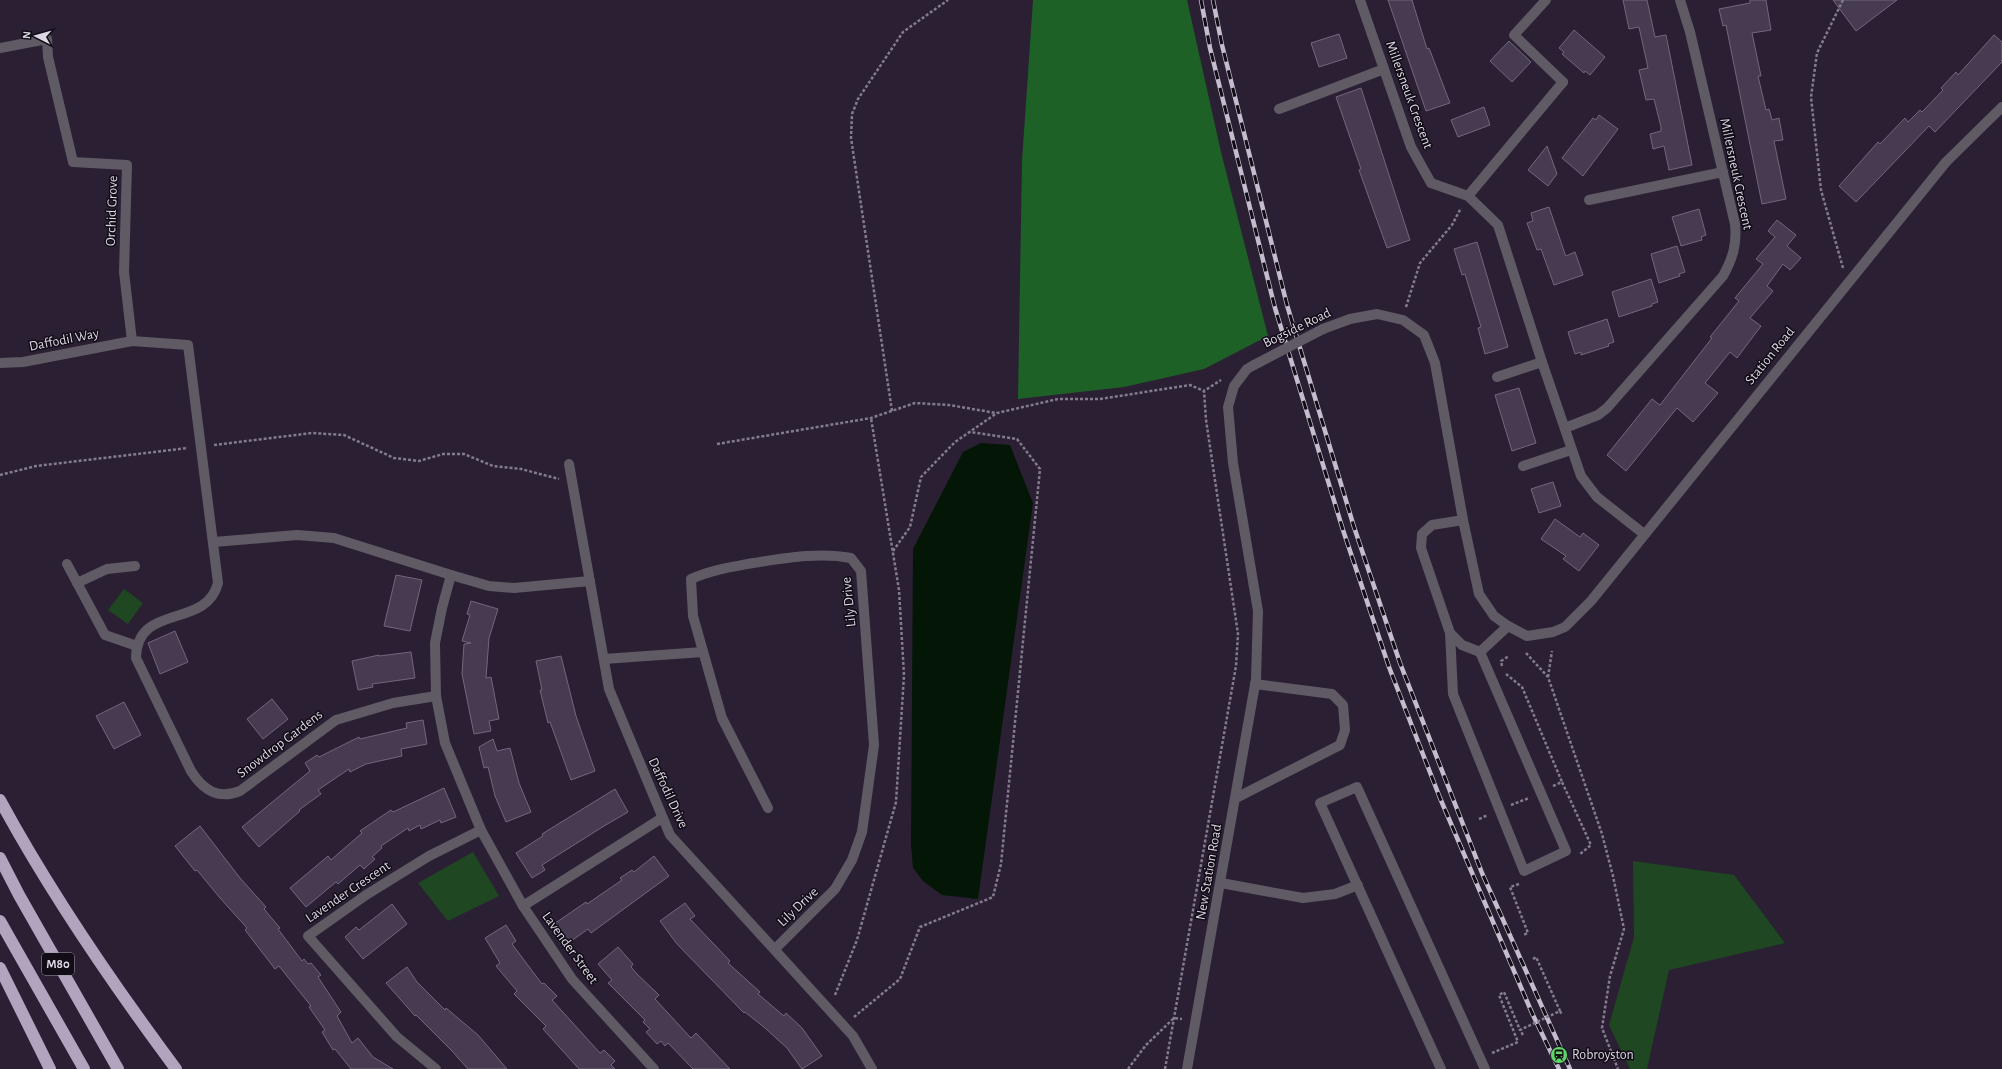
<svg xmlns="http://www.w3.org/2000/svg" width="2002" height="1069" viewBox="0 0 2002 1069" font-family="'Alegreya Sans',sans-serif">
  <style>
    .green { fill: #1e4722 }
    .forest { fill: #1e6127 }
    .water { fill: #041706 }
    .building { fill: #473b52; stroke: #73667f }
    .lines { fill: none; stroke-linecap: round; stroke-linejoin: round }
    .path { stroke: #847b8d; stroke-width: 2.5; stroke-dasharray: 3 2; stroke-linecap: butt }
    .lane { stroke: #605a65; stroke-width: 10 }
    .street { stroke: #605a65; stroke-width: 10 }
    .highway { stroke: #b2a4bf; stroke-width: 12 }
    .rail-casing { stroke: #c5bdcd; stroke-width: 4.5 }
    .rail { stroke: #110c15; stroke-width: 3; stroke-dasharray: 9; stroke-linecap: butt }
    .path-bridge { stroke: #847b8d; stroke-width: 2.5; stroke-dasharray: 3 2; stroke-linecap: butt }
    .lane-bridge { stroke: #605a65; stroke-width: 10 }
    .labels { text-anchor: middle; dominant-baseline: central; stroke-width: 3; stroke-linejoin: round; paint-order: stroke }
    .shield { fill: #110c15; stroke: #a099a7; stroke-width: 1 }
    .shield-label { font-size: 13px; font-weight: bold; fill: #ddd6e5 }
    .street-label { font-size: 14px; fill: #ddd6e5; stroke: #110c15 }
    .poi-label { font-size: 14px; fill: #ddd6e5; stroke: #110c15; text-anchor: start }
  </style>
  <rect width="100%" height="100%" fill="#2b1f34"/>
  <g class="green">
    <polygon points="124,589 143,603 128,624 108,610"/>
    <polygon points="473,852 499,896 448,921 418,883"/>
    <polygon points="1633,861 1734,875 1785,943 1669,970 1647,1069 1630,1069 1609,1025 1634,937"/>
  </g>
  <polygon class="forest" points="1033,0 1187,0 1221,152 1268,336 1204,369 1124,387 1018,399 1022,161"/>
  <polygon class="water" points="981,443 1010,445 1033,503 978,899 942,895 923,881 913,868 911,845 913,549 963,452"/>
  <g class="building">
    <polygon points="1388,0 1412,0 1427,49 1429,48 1450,103 1426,111"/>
    <polygon points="1623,0 1647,0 1655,37 1666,35 1692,165 1669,170 1664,146 1653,149 1650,134 1661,131 1661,127 1654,99 1646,100 1639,70 1648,68 1639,27 1629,29"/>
    <polygon points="1750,0 1766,0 1771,30 1752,33 1761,76 1758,76 1766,110 1769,109 1772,120 1779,118 1783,140 1774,141 1786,199 1762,204 1726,25 1723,26 1719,9 1750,3"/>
    <polygon points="1833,0 1897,0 1856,31"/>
    <polygon points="1574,30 1605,57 1590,75 1585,71 1584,73 1562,54 1564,52 1559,48"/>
    <polygon points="1339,34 1347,58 1319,67 1311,43"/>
    <polygon points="1994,35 2002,42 2002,62 1935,132 1929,126 1856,202 1839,186 1878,142 1880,144 1905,118 1908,122 1920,110 1922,112 1943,90 1941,88 1956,72 1958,75"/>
    <polygon points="1509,41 1531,62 1512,82 1490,61"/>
    <polygon points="1361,88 1410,240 1387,248 1359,170 1361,169 1336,97"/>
    <polygon points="1484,107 1490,125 1458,137 1451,120"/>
    <polygon points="1599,115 1618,129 1583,176 1562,158 1593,118 1596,120"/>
    <polygon points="1547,146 1557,174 1548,186 1528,170"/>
    <polygon points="1549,207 1565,254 1566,256 1575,252 1583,275 1554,285 1541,249 1537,250 1527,223 1533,221 1531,213"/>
    <polygon points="1699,209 1706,235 1701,237 1702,240 1681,246 1672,217"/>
    <polygon points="1777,220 1796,235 1787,246 1801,258 1790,270 1783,264 1767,286 1773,291 1750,318 1761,326 1737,358 1730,352 1705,383 1718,393 1693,422 1677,408 1626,471 1607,455 1652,399 1660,405 1712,338 1710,337 1739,301 1735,298 1763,264 1756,259 1775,237 1768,231"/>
    <polygon points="1477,242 1508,347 1485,354 1478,328 1481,327 1465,274 1462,275 1454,249"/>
    <polygon points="1677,246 1685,272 1679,274 1680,276 1659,283 1651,254"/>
    <polygon points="1651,279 1658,302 1652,304 1652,306 1619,317 1612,292"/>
    <polygon points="1607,319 1614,342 1608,344 1609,346 1581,355 1581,352 1575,354 1568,332"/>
    <polygon points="1519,388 1536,443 1512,451 1495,395"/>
    <polygon points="1553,482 1561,506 1539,513 1531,489"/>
    <polygon points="1555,519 1580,537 1583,533 1599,545 1579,571 1563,559 1566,556 1541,539"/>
    <polygon points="396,575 422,580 410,631 384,626"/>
    <polygon points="471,601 498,609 489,638 486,678 491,677 499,719 489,721 491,731 474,734 462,674 464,644 471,643 462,641 470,615 467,614"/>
    <polygon points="175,631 188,662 160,674 148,643"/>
    <polygon points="411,652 415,678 372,684 373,687 358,690 352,661 379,655 379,656"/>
    <polygon points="561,656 576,716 595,771 571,780 550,722 548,723 540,690 542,690 536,661"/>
    <polygon points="272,699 288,719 263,739 247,719"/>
    <polygon points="124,702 141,735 114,749 96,716"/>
    <polygon points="423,720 427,744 401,749 402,756 366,764 350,772 349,769 318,790 321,794 299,810 300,811 259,847 242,827 310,771 305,763 317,755 319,757 359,737 360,739 407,728 406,723"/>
    <polygon points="493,739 497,751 510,748 519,783 531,812 506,822 495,796 488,767 484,768 479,747"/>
    <polygon points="444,788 456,817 441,823 440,820 421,829 420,825 409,831 408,828 381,846 382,848 372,857 375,859 364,869 360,865 338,884 336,882 306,907 290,888 328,856 331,860 362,833 360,831 391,810 393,812"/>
    <polygon points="615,789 628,812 604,826 542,865 545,870 532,878 516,853 543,836 542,834"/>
    <polygon points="200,826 240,878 266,907 264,909 280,928 278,929 302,961 304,959 308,964 311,963 321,975 318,977 341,1012 337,1016 352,1043 358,1038 373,1057 393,1069 351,1069 335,1049 333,1050 322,1032 325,1030 309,1007 311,1006 279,966 275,969 245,930 247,928 220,898 197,870 195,871 175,846"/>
    <polygon points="654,856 669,876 591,933 588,929 567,944 554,924 586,902 587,904 622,880 620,878 632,870 634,872"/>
    <polygon points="685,903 695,916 690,919 730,961 728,963 760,992 758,994 784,1016 786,1013 802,1028 822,1056 802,1069 787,1048 765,1028 745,1012 744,1013 677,944 660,921"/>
    <polygon points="392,904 407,924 363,959 345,937 356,927 359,930"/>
    <polygon points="506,925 516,941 512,944 542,984 544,983 557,996 552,1000 600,1053 604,1050 615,1061 611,1065 615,1069 579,1069 543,1029 546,1026 514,994 517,991 496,966 500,963 485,938"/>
    <polygon points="618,947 633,964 631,967 637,974 659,995 655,999 691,1038 696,1033 730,1069 693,1069 668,1043 665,1046 661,1041 657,1044 646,1032 650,1029 643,1022 645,1020 608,983 612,980 598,964"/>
    <polygon points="407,967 417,982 445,1010 446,1008 478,1035 507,1069 468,1069 452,1051 416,1015 415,1016 386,983"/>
  </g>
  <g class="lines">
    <g class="path">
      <polyline points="1843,268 1821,190 1811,97 1817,53 1843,0"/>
      <polyline points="1406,307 1420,263 1452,225 1461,208"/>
      <polyline points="892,411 851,138 852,114 858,99 903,32 948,0"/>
      <polyline points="717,444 871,418 915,403 949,405 996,413"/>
      <polyline points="214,445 312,433 344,435 394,458 419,461 443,454 464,454 493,466 521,469 559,479"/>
      <polyline points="0,475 36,466 188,448"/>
      <polyline points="893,551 910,527 921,477 955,442 997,413 1058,399 1100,399 1190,385 1204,391"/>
      <polyline points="1526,653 1548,677 1602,834 1613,876 1624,929 1610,976 1602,1028 1618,1069"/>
      <polyline points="1502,666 1501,661 1509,656"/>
      <polyline points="1506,674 1522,687 1562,782"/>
      <polyline points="1548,677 1552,651"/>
      <polyline points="1553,786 1562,782 1591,845 1579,855"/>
      <polyline points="1511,805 1529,798"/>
      <polyline points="1479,819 1488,815"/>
      <polyline points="1519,884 1510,887 1528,933 1523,935"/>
      <polyline points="1533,959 1536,957 1560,1011"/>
      <polyline points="835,995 857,940 896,802 904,675 899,590 871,418"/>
      <polyline points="854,1017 900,979 920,927 993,897 1001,864 1040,469 1017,439 970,432"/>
      <polyline points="1492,1053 1518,1042 1499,995 1504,992 1520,1030"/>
      <polyline points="1128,1069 1146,1045 1174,1018 1182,1019"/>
      <polyline points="1165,1069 1236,666 1238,634 1206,420 1204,391 1221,380"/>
    </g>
    <g class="lane">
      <polyline points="1546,0 1514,35 1563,82"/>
      <polyline points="1279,109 1384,69"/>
      <polyline points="1589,200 1723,172"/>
      <polyline points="1323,329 1350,319 1377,314 1403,320 1424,335 1435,363 1463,520 1432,525 1422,534 1421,548 1450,633 1462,645 1480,652 1508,626"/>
      <polyline points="1254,365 1247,369 1234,386 1228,407 1233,463 1258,611 1256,679"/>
      <polyline points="1497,377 1542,362"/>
      <polyline points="1523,466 1571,450"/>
      <polyline points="77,583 107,569 135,566"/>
      <polyline points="1450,633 1453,694 1524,871 1566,851 1480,652"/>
      <polyline points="1236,798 1340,745 1345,730 1343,705 1332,694 1255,684"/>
      <polyline points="1221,883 1303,898 1335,894 1358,885"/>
      <polyline points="1441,1069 1320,803 1357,787 1485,1069"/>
    </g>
    <g class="street">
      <polyline points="1360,0 1411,147 1431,183 1468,196 1498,225 1542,362 1581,476 1597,497 1644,534"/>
      <polyline points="0,48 47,39 48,57 73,162 127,165 124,272 132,341"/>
      <polyline points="1468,196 1563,82"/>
      <path d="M 0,363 L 23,362 L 132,341 L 188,345 L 218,583 C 206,630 137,602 136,658 L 191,771 C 203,790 218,800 240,791 L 336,720 L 393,703 L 436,696"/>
      <path d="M 1565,428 L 1598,415 L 1607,408 L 1723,276 C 1733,258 1737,244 1735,224 L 1690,32 L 1680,0"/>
      <polyline points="569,464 609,689 670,835 853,1036 872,1069"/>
      <polyline points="1463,520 1479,594 1494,616 1508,626 1527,636 1553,632 1565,627 1591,601 1946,162 2002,107"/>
      <polyline points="214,542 297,535 334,538 451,575"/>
      <polyline points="67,564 105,635 137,646"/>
      <polyline points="590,581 514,588 489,586 451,575 442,608 435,643 436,696 445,743 481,830 523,906 572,979 654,1069"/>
      <polyline points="604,659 703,652"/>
      <path d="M 768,808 L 722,718 L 693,616 L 691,579 C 711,570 731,567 753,563 C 786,558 819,552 851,558 L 861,571 L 874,745 L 862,832 L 852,860 L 835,889 L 775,949"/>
      <polyline points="523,906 662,818"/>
      <polyline points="436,1069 397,1037 308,936 366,895 429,856 481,830"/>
      <polyline points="1187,1069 1256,679"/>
    </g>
    <g class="highway">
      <path d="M 0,800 C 51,894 112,983 176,1069"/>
      <polyline points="0,858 19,895 118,1069"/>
      <polyline points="0,921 84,1069"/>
      <polyline points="0,968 50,1069"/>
    </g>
    <g class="rail-casing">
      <g id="rail">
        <polyline points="1201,0 1210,48 1275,308 1343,530 1389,667 1440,798 1532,1013 1559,1069"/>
        <polyline points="1213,0 1222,45 1287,305 1354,527 1400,663 1482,873 1570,1069"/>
      </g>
    </g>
    <use href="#rail" class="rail"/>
    <polyline class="path-bridge" points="1523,1035 1520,1030 1560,1011 1562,1015"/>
    <polyline class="lane-bridge" points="1254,365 1323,329"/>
  </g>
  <defs>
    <g id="station-disc" transform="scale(0.9)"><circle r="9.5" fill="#5fd56b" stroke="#110c15"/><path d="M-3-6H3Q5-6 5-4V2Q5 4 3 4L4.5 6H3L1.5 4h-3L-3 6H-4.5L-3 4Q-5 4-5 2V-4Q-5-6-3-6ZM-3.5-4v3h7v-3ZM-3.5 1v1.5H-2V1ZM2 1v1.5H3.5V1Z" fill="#111"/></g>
  </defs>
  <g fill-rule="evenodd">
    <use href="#station-disc" x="1559" y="1055"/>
  </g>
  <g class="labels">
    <rect class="shield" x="42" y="953" width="32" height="22" rx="3"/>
    <g class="shield-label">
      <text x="58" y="964">M80</text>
    </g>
    <g class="street-label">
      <text transform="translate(1409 95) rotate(70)">Millersneuk Crescent</text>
      <text transform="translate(1736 174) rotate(78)">Millersneuk Crescent</text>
      <text transform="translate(112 211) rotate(-88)">Orchid Grove</text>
      <text transform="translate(1297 328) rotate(-26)">Bogside Road</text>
      <text transform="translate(64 340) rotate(-11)">Daffodil Way</text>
      <text transform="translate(1770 356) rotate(-51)">Station Road</text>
      <text transform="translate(849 602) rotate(-96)">Lily Drive</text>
      <text transform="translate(280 744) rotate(-37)">Snowdrop Gardens</text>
      <text transform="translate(668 793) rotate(65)">Daffodil Drive</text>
      <text transform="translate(1209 872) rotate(-80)">New Station Road</text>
      <text transform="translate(348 892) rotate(-34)">Lavender Crescent</text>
      <text transform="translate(798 907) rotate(-44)">Lily Drive</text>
      <text transform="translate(570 948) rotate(54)">Lavender Street</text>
    </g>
    <g class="poi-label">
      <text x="1572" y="1055">Robroyston</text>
    </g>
  </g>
  <g transform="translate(36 36) rotate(276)" stroke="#110c15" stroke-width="3" paint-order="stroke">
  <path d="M0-3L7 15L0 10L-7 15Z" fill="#ddd6e5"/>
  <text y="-6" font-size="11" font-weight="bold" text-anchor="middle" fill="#ddd6e5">N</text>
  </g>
</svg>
